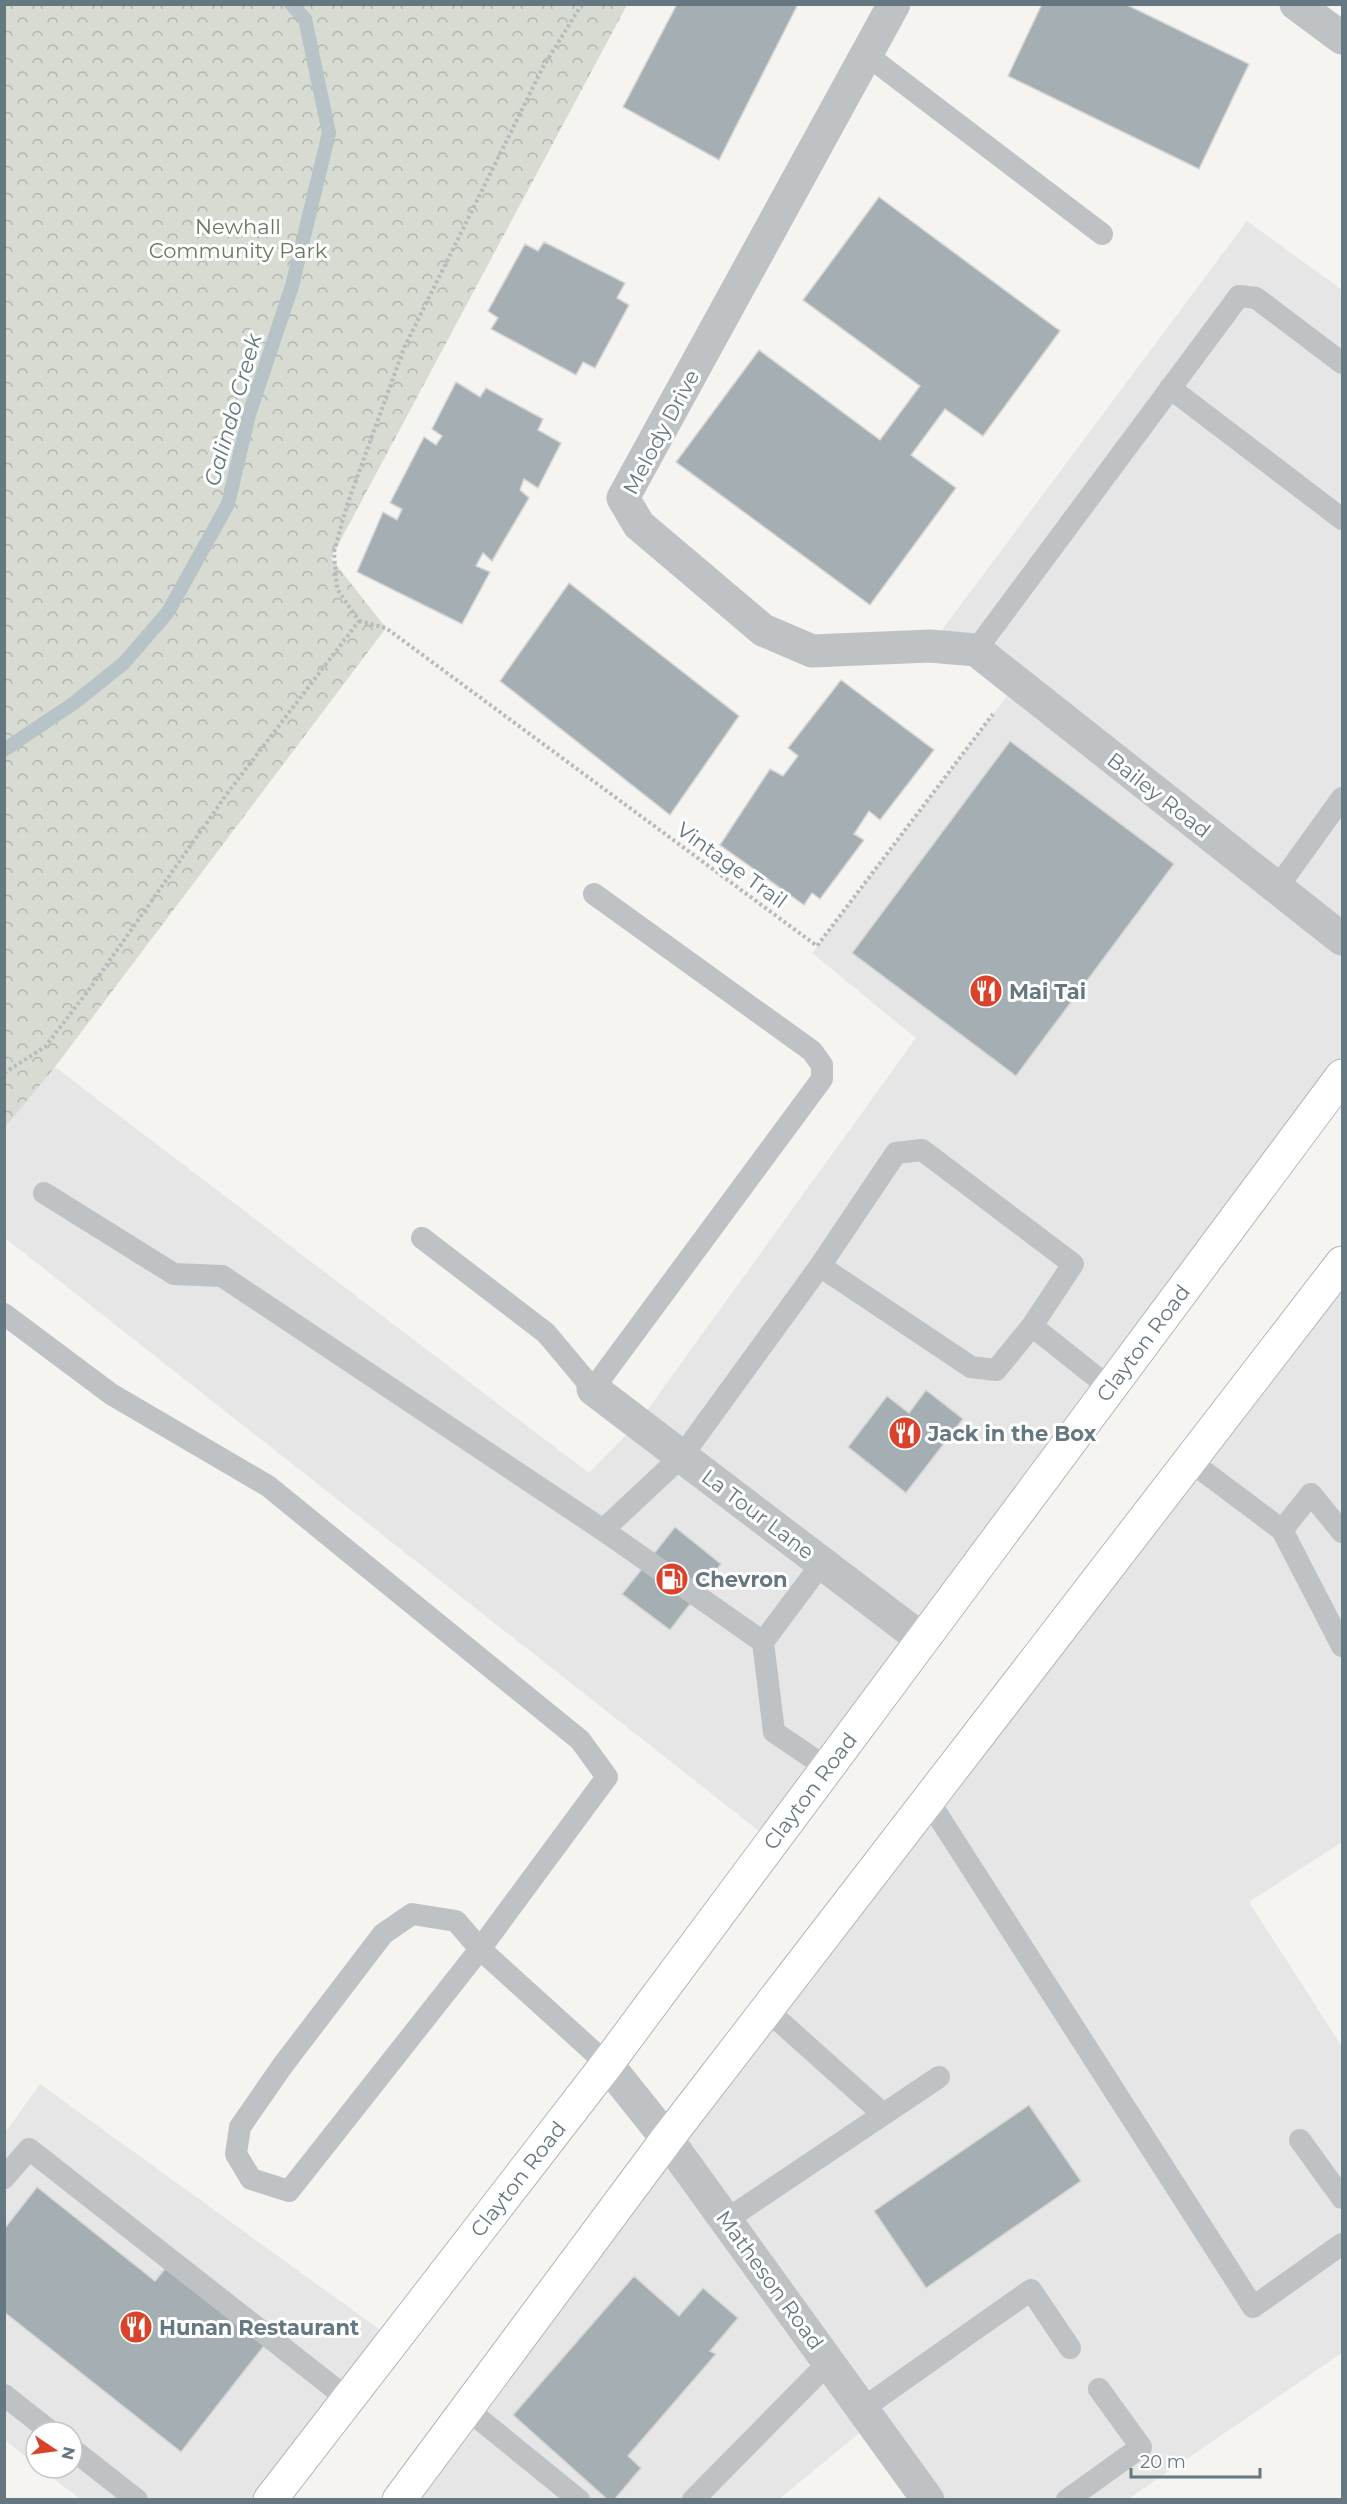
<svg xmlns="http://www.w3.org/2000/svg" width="1347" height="2504" viewBox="0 0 1347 2504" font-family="Montserrat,sans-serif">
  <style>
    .built { fill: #e5e6e5 }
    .forest { fill: url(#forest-crowns) }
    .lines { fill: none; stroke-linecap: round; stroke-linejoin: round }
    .stream { stroke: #b7c3c6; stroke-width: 14 }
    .building { fill: #a5aeb2; stroke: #d6d6d4; stroke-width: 1.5 }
    .primary-casing { stroke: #b1b6b9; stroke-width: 35 }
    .path { stroke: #b8bbbd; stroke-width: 4; stroke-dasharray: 3 3; stroke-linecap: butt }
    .lane { stroke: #bec2c5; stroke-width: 22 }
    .street { stroke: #bec2c5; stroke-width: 33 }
    .primary { stroke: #fff; stroke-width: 33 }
    .labels { text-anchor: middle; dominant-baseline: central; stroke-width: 6; stroke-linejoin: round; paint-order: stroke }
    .park-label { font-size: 21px; fill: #6a7863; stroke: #fff }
    .street-label { font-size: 21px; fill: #657781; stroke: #fff }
    .poi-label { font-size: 21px; font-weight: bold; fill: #657781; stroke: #fff; text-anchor: start }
    .water-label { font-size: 22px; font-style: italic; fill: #61797e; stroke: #fff }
  </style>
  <defs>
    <pattern id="forest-crowns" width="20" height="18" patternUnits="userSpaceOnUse" patternTransform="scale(1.5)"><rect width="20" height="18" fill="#d7dbd2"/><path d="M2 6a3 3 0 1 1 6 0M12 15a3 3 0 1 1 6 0" fill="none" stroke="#b2b6b0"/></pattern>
  </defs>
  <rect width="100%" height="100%" fill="#f5f4f1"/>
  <g class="built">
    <polygon points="1247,221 1342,290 1342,1076 773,1842 5,1238 4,1127 55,1067 589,1473 638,1423 916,1038 812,953 1017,683 930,646"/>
    <polygon points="1342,1263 1342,1842 1249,1902 1342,2047 1342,2353 1128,2499 928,2499 873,2422 779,2499 399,2500"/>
    <polygon points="40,2084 394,2340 270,2499 80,2499 40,2468 72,2468 72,2432 36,2432 36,2465 5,2440 5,2133"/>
  </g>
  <polygon class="forest" points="5,4 627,5 331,558 386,628 55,1067 5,1127"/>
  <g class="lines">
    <polyline class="stream" points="4,750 74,703 124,663 168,612 228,504 249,415 292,286 329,133 305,19 291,4"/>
  </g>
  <g class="building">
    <polygon points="677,4 798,4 719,160 623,107"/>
    <polygon points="1042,4 1125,4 1249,64 1199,169 1008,76"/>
    <polygon points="879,197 1060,331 983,436 945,409 911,455 956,488 870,605 676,462 759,350 880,440 920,386 803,300"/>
    <polygon points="544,242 625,283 617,298 629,305 595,368 583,362 576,375 491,329 498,318 488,311 525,244 538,251"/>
    <polygon points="456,382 480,397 486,388 543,419 538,430 561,443 538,488 524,479 520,490 529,498 492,561 483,553 476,566 490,572 462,624 357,572 383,512 397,520 402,509 390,503 424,437 436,445 442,436 432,429"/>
    <polygon points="569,583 739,716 670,815 500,681"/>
    <polygon points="841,680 934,750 880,820 869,811 854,834 864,840 820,899 812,893 804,905 720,845 770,769 783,776 798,756 788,748"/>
    <polygon points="1010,741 1174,864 1016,1076 852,953"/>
    <polygon points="926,1390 963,1419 906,1493 848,1447 887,1396 909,1413"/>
    <polygon points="675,1527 721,1564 670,1630 622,1594"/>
    <polygon points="1029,2105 1081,2181 926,2288 874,2211"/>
    <polygon points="37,2187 155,2281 169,2264 267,2342 181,2452 4,2312 4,2229"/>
    <polygon points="634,2276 679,2316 703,2288 738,2318 710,2351 716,2354 628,2456 641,2468 614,2500 608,2500 513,2415"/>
  </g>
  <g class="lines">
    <g class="primary-casing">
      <g id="primary">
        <polyline points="270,2500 607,2064 1342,1076"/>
        <polyline points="399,2500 667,2139 1342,1263"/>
      </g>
    </g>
    <g class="path">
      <polyline points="359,621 386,628 817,946 993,714"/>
      <polyline points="4,1073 45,1047 91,987 229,791 359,621 337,589 334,552 347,505 404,348 543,67 582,4"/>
    </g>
    <g class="lane">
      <polyline points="867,55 1102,234"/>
      <polyline points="1170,388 1342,519"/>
      <polyline points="976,650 1239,296 1256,298 1342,363"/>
      <polyline points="1277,888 1342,798"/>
      <polyline points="44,1193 174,1274 222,1276 603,1530 682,1456 820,1266 896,1153 922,1150 1073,1264 1032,1326 996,1370 971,1367 820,1266"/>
      <polyline points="422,1238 546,1333 593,1389 822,1079 822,1065 812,1051 594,894"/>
      <polyline points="4,1314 111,1394 268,1486 580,1740 607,1777 480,1949 289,2191 251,2179 236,2154 240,2127 283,2065 383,1934 412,1914 456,1921 480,1949 607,2064"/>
      <polyline points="1032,1326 1110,1388"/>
      <polyline points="1190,1461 1282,1530 1342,1646"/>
      <polyline points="603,1530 763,1642 774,1732 827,1768"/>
      <polyline points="1282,1530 1311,1494 1342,1532"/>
      <polyline points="763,1642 822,1563"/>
      <polyline points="928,1800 1253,2307 1342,2244"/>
      <polyline points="767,2010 882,2113"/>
      <polyline points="1300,2140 1342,2198"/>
      <polyline points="4,2178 29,2149 348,2399"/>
      <polyline points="726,2220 939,2077"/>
      <polyline points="4,2395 51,2432"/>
      <polyline points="467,2409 579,2500"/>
      <polyline points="862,2409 1031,2290 1070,2348"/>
      <polyline points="72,2449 137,2500"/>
      <polyline points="693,2500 829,2362"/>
      <polyline points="1067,2500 1141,2447 1099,2389"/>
    </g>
    <g class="street">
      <polyline points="894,4 623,498 639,525 763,630 812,651 930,646 976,650 1342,939"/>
      <polyline points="1296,4 1342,38"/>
      <polyline points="593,1389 923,1640"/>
      <polyline points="607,2064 667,2139 928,2500"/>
    </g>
    <use href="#primary" class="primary"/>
  </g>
  <defs>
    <g id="restaurant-disc" transform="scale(1.725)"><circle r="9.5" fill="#da432b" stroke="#fff"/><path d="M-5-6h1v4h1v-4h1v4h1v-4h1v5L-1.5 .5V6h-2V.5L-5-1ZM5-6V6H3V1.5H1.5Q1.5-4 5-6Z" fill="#fff"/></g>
    <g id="fuel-disc" transform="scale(1.725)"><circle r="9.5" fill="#da432b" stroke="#fff"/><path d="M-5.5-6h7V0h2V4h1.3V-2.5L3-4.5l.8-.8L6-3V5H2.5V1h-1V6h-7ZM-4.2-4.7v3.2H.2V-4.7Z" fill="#fff"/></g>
  </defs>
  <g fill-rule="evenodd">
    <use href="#restaurant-disc" x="986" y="991"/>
    <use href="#restaurant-disc" x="905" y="1433"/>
    <use href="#fuel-disc" x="672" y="1579"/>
    <use href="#restaurant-disc" x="136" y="2327"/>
  </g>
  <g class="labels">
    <g class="park-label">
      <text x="238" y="226">Newhall<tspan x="238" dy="24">Community Park</tspan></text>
    </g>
    <g class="street-label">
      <text transform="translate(661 432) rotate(-62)">Melody Drive</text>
      <text transform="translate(1159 795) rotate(38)">Bailey Road</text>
      <text transform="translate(732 865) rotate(36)">Vintage Trail</text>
      <text transform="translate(1143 1343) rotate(-53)">Clayton Road</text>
      <text transform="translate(758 1514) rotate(37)">La Tour Lane</text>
      <text transform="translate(810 1791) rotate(-53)">Clayton Road</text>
      <text transform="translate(518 2179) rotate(-52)">Clayton Road</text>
      <text transform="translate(770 2280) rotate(54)">Matheson Road</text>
    </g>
    <g class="poi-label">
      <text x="1009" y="991">Mai Tai</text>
      <text x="928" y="1433">Jack in the Box</text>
      <text x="695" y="1579">Chevron</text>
      <text x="159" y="2327">Hunan Restaurant</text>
    </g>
    <g class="water-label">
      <text transform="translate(233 410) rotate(-74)">Galindo Creek</text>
    </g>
  </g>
  <rect width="1347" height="2504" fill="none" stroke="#657781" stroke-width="12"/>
  <g transform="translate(54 2450) rotate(103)"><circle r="28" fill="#ffffff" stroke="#c1c9cd" stroke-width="1.5"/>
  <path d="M0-4.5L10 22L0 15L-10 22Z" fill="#da432b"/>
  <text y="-9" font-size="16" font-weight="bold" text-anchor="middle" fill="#657781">N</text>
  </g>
  <path d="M1131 2468v9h129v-9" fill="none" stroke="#657781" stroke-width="3"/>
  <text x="1140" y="2468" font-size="18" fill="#657781" stroke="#ffffff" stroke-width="4.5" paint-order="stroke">20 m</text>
</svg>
